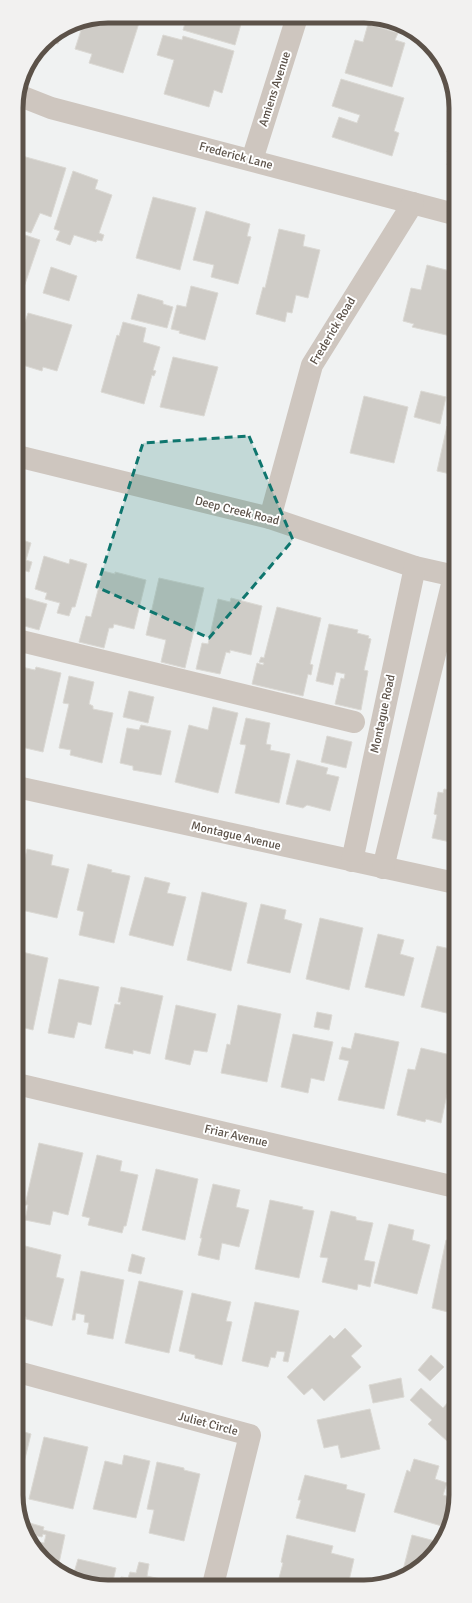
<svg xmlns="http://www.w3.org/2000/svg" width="472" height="1603" viewBox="0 0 472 1603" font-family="Signika,sans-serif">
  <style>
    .building { fill: #cfccc7; stroke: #dbd9d4 }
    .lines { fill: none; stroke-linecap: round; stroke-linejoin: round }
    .minor { stroke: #cec6bf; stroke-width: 22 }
    .marked { fill: #0f766e; fill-opacity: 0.2; stroke: #0f766e; stroke-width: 3; stroke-dasharray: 8 5; stroke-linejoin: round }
    .labels { text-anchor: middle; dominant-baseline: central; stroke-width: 4; stroke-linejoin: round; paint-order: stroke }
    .street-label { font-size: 12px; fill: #5c5249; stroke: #fff }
    .rim { fill: none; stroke: #5c5249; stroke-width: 5 }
  </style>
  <rect width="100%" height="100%" fill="#f0f2f2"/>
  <g class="building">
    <polygon points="108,16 116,16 139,23 123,73 89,63 92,54 75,49 84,21 91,23 92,19"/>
    <polygon points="187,17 243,17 235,45 183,30"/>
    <polygon points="368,24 398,33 395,40 405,43 392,87 345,73 355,40 363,42"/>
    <polygon points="63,29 58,44 47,40"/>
    <polygon points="163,35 182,40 183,36 234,51 222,93 214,90 209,107 164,94 174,60 157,55"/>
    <polygon points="341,79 404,98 394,131 399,133 392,156 332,137 339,117 357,123 360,115 332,106"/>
    <polygon points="454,127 454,168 447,165 450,153 447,152"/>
    <polygon points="22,156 66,168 51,217 40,213 31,233 16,228 16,175"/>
    <polygon points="73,171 98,180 95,189 112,195 99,233 104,235 102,241 97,240 96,242 74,235 70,245 56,240 60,231 54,229"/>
    <polygon points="153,197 196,208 180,270 136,258"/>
    <polygon points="206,211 250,224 247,236 251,237 238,284 211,277 214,265 193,260"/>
    <polygon points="279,229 305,235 303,246 320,250 308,298 296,295 292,313 287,312 285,322 256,314 263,287 265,288"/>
    <polygon points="16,232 40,240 24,287 16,284"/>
    <polygon points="427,265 454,272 455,337 412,327 414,324 403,321 411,288 421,290"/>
    <polygon points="51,267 77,276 69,301 43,293"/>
    <polygon points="191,286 218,293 205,340 179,333 180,331 171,329 177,305 186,307"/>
    <polygon points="138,294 163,301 163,304 173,307 167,328 131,319"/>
    <polygon points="28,313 72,325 57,371 43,367 42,371 16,363 16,348"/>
    <polygon points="123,322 146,328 143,342 160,347 153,370 156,371 154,376 152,375 144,404 101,392 117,335 119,336"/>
    <polygon points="173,357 218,367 204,416 160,407"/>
    <polygon points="421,391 446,397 440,424 414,417"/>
    <polygon points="364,396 408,407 394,463 350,453"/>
    <polygon points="447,426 455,428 455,475 437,471"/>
    <polygon points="17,538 31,543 26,560 32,562 29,572 23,570 17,590"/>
    <polygon points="44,556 69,564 70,559 87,564 75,607 72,607 69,616 57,613 60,603 45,599 47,593 35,589"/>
    <polygon points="103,571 115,574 115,572 146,580 134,629 114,624 113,628 109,628 104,648 79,642 86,616 91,617"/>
    <polygon points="159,578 204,588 185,668 161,662 166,640 146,635"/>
    <polygon points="22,597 47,604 39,630 17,624 17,614"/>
    <polygon points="231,598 262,606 251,655 230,650 230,653 226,652 220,674 196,669 202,643 208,644 218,599 230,602"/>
    <polygon points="277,607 321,618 310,664 313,665 311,675 308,674 303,696 252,684 257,663 263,665 264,663 259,662 261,657 264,658"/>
    <polygon points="329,624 358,630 357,633 369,636 368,638 371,639 364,670 368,671 361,710 335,704 341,678 344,679 345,674 336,672 333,685 316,681"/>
    <polygon points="17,666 35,670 36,667 61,673 43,752 17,746"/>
    <polygon points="69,676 94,682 89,704 93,706 93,709 113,713 102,763 70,755 71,750 59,748 69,704 63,703"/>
    <polygon points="129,691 154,697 148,723 123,717"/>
    <polygon points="213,707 238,713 218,793 175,782 189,725 208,730"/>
    <polygon points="246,718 270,723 266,744 271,745 270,750 290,754 279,803 235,793 246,745 240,744"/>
    <polygon points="141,725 171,731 161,775 133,770 133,766 120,763 127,728 139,730"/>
    <polygon points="327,736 352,742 346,768 321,762"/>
    <polygon points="297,760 328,768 326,774 339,777 330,811 307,805 303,808 286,804"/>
    <polygon points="444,789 455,791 455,843 432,838 437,815 434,814 438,792 443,793"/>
    <polygon points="27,849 53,855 51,865 69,869 57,918 17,909 17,891"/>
    <polygon points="88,864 112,870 111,872 130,876 114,943 79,935 84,912 77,910"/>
    <polygon points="145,877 170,883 167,893 186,897 173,946 129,935"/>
    <polygon points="202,892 247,903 231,971 187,960"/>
    <polygon points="261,904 286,910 284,919 302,924 290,973 247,963"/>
    <polygon points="320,918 363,928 349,990 306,979"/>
    <polygon points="378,934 404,940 400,954 414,958 404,996 365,987"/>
    <polygon points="437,946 455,950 455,1015 421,1007"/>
    <polygon points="22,952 48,958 33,1030 17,1026 17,962 19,963"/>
    <polygon points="59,979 99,987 91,1025 78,1022 74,1038 48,1033"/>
    <polygon points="121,987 163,996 150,1054 133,1050 133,1054 105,1048 115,1004 120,1005 121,1002 118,1002"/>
    <polygon points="176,1005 216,1014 207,1052 194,1050 190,1065 165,1059"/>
    <polygon points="238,1005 281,1014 267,1082 221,1073 227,1044 230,1045"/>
    <polygon points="317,1012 332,1015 329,1030 314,1027"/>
    <polygon points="355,1033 399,1042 384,1109 338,1100 349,1061 339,1059 342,1047 351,1049"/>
    <polygon points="293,1034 333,1042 324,1081 311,1078 308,1093 281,1087"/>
    <polygon points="421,1048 455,1056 441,1123 426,1119 425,1122 397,1115 408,1069 415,1070"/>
    <polygon points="39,1143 83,1153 68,1215 53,1211 50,1225 25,1220 28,1205 25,1205"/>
    <polygon points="97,1155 122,1161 120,1171 138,1175 126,1226 124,1226 122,1233 88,1225 90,1218 82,1216"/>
    <polygon points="156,1169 198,1179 185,1240 142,1230"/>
    <polygon points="213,1184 240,1190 236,1207 249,1210 239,1247 222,1243 219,1260 198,1255 202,1238 200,1238"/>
    <polygon points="270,1200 303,1207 302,1209 314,1211 299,1278 255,1269"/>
    <polygon points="331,1211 356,1217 356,1220 373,1223 364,1260 375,1262 370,1287 358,1284 357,1290 322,1282 328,1258 320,1257"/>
    <polygon points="389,1224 414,1230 412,1240 430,1245 417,1294 374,1283"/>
    <polygon points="446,1240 456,1242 456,1314 432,1308"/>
    <polygon points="25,1246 61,1255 56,1277 64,1279 52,1326 26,1319 26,1317 18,1315 19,1274 17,1274 17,1247 25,1249"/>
    <polygon points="132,1254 145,1258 141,1274 128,1271"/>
    <polygon points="81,1271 124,1280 113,1339 87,1334 89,1323 84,1322 85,1315 76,1313 75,1320 72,1320"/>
    <polygon points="139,1281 183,1291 169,1353 125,1343"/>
    <polygon points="192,1293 231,1302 226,1321 232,1322 222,1365 195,1358 195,1355 179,1351"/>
    <polygon points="255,1302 299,1311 288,1362 283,1361 285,1352 277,1351 275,1358 271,1357 268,1367 242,1361"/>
    <polygon points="345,1328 362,1346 351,1356 361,1367 324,1401 312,1388 304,1395 287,1377 330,1335 334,1339"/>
    <polygon points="431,1355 444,1367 430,1381 418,1370"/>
    <polygon points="401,1378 404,1397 373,1403 369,1385"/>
    <polygon points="421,1388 443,1408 456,1393 456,1449 428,1424 432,1420 410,1400"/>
    <polygon points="370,1409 380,1449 341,1458 338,1445 324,1448 317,1420"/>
    <polygon points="18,1430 31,1434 18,1487"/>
    <polygon points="44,1437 88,1447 73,1509 29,1499"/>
    <polygon points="124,1455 150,1461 136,1518 93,1509 105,1461 122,1465"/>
    <polygon points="414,1459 439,1466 435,1479 447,1483 443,1495 453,1498 451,1502 455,1503 445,1527 394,1512 407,1470 410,1472"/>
    <polygon points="157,1462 184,1468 184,1470 200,1474 184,1541 149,1533 154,1510 147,1509"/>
    <polygon points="305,1475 347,1485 346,1489 365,1494 355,1532 296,1518 301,1500 298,1500"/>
    <polygon points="26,1522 44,1527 43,1530 65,1535 59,1563 52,1562 52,1564 43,1560 33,1541 44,1543 46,1535 43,1534 42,1537 29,1534 25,1526"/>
    <polygon points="287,1535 333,1546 331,1553 354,1559 348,1585 309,1585 279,1578 283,1563 281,1562"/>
    <polygon points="412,1535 439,1542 433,1556 402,1574"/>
    <polygon points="78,1559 116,1568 112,1585 90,1585 73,1576"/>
    <polygon points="139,1562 149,1564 147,1576 174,1582 173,1585 119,1585 121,1577 128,1578 130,1572 136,1573"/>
  </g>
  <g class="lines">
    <g class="minor">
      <polyline points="18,95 51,108 454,214"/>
      <polyline points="252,160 297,17"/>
      <polyline points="17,456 270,518 415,567 455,576"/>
      <polyline points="270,518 312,365 413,203"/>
      <polyline points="17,640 354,722"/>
      <polyline points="17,787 455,883"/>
      <polyline points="352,861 415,567"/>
      <polyline points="383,868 454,576"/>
      <polyline points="17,1084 455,1187"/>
      <polyline points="18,1372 250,1435 213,1585"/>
    </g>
  </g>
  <path class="marked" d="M 249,436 L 293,540 L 209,638 L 97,587 L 143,443 Z"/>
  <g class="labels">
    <g class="street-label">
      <text transform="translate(275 89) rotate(-72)">Amiens Avenue</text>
      <text transform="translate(236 156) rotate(15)">Frederick Lane</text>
      <text transform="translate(333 331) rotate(-59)">Frederick Road</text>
      <text transform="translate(237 511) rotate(14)">Deep Creek Road</text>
      <text transform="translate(383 714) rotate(-78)">Montague Road</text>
      <text transform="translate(236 836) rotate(13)">Montague Avenue</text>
      <text transform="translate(236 1136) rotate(13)">Friar Avenue</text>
      <text transform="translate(208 1424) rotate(15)">Juliet Circle</text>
    </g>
  </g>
  <path d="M0 0H472V1603H0ZM108 23H364A85 85 0 0 1 449 108V1495A85 85 0 0 1 364 1580H108A85 85 0 0 1 23 1495V108A85 85 0 0 1 108 23Z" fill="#f2f1f0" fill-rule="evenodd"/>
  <path class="rim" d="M108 23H364A85 85 0 0 1 449 108V1495A85 85 0 0 1 364 1580H108A85 85 0 0 1 23 1495V108A85 85 0 0 1 108 23Z"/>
</svg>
